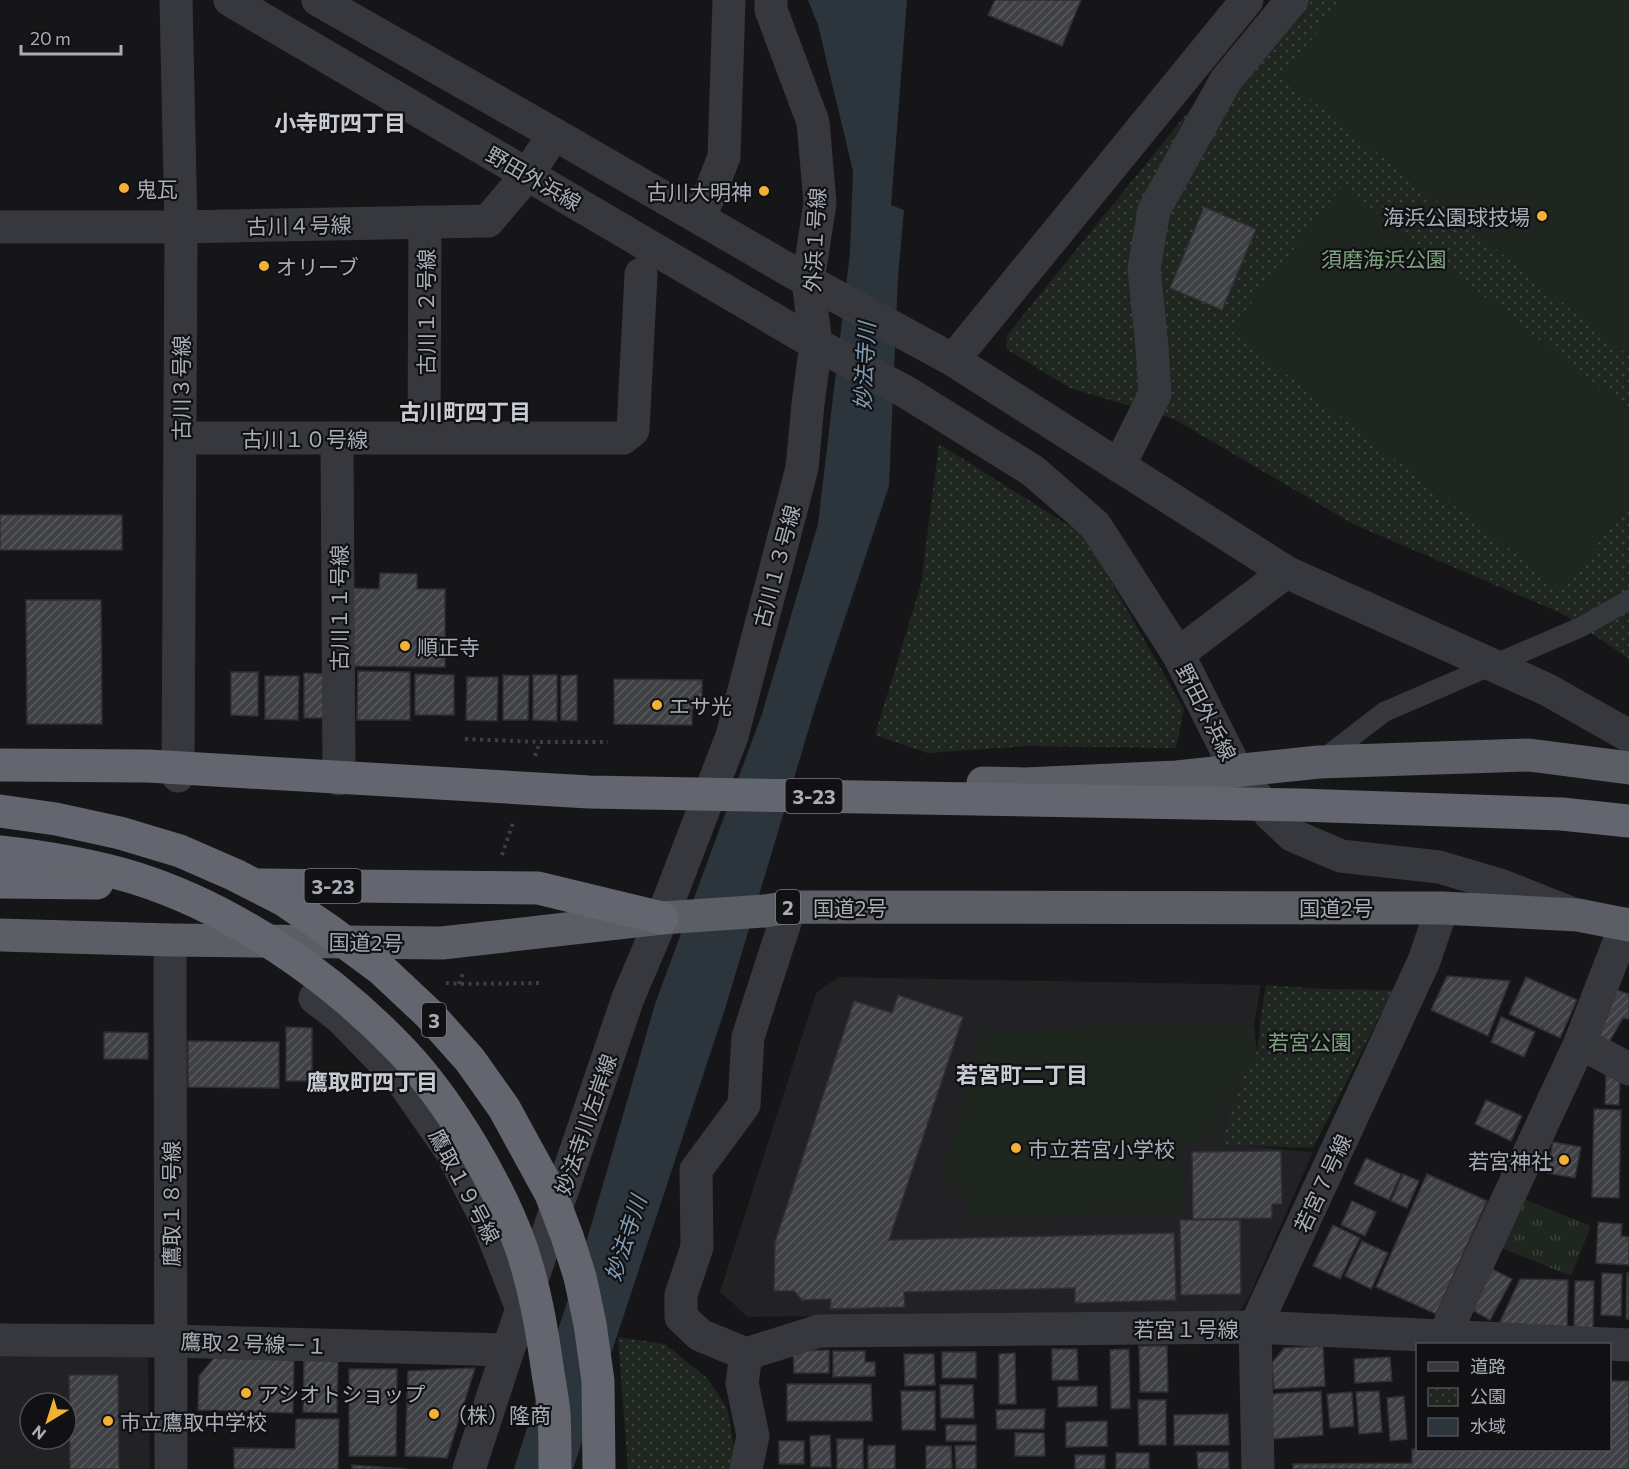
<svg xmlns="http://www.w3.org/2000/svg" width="1629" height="1469" viewBox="0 0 1629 1469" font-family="Commissioner,'Noto Sans JP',sans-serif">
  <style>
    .built { fill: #222225; fill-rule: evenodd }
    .grass { fill: url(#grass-tufts) }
    .park { fill: url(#park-dots) }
    .garden { fill: #1e261f }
    .water { fill: #2c353c }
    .building { fill: url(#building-hatch); stroke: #303034; stroke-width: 1.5 }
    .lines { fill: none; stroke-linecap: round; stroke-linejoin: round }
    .path { stroke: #3d3f44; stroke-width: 4; stroke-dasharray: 3 4.5; stroke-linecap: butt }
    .service { stroke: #37383d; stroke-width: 20 }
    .minor { stroke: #37383d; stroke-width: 33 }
    .tertiary { stroke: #37383d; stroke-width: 33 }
    .trunk { stroke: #5b5e65; stroke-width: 33 }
    .motorway { stroke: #63666e; stroke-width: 33 }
    .poi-dot { fill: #f2b134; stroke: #111113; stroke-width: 2 }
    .labels { text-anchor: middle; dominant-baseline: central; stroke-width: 4.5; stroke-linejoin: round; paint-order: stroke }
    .shield { fill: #111113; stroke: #7b7e86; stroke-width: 1.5 }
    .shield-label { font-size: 20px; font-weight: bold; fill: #a8adb8 }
    .street-label { font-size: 21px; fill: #a8adb8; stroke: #111113 }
    .poi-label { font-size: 21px; fill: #a8adb8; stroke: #111113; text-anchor: start }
    .park-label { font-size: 21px; fill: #7fa381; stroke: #111113 }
    .neighbourhood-label { font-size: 22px; font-weight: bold; fill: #c9ccd4; stroke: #111113 }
    .water-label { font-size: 22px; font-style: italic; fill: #7f9bb3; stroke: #111113 }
  </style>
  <defs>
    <pattern id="grass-tufts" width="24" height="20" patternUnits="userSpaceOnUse" patternTransform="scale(1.5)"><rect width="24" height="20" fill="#1e261f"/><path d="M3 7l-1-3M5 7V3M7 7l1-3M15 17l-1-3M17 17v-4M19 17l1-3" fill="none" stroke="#3c433d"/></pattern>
    <pattern id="park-dots" width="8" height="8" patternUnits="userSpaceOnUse" patternTransform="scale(1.5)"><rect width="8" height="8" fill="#1e261f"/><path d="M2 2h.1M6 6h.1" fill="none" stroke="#3c433d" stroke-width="1.8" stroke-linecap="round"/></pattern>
    <pattern id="building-hatch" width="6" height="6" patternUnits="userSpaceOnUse" patternTransform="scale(1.5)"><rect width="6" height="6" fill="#404145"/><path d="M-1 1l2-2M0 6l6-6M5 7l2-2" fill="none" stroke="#595a5e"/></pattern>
  </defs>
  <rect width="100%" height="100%" fill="#161618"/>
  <g class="built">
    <polygon points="839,977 1261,985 1246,1069 1220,1144 1313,1152 1249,1297 1240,1311 748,1317 720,1292 816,993"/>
    <path d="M 148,1355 L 150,1469 L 0,1469 L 0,1357 ZM 30,1403 L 66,1403 L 66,1439 L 30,1439 Z"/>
  </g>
  <polygon class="grass" points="1519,1197 1591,1226 1571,1276 1499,1247"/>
  <g class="park">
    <polygon points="1279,0 1629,0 1629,659 1563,614 1353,524 1174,419 1070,388 1006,349 1007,335"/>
    <polygon points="939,444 1084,535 1184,709 1176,748 1027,746 927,753 875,735 921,584"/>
    <polygon points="1266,985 1324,989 1393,990 1313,1148 1220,1145 1243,1074 1258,1049 1260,1023"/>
    <polygon points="618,1337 665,1344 707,1378 727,1408 734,1446 731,1469 628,1469"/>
  </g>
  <g class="garden">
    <polygon points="1343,0 1629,0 1629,356 1282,76"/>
    <polygon points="1343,186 1629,410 1629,504 1562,590 1230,330"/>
    <polygon points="1254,1027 1257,1050 1220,1121 1203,1142 1187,1144 1182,1211 974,1219 944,1172 982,1029"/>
  </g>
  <polygon class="water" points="808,0 907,0 891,205 904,210 898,277 889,486 815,708 725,1009 573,1469 514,1469 591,1226 655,1004 762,714 818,524 850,253 853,171 818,25"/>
  <g class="building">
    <polygon points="995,0 1081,0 1062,46 988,15"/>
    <polygon points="1204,207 1256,229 1222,310 1170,288"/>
    <rect x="0" y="515" width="122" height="35"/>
    <polygon points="380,573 417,574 417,589 445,589 445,667 351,666 351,588 379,589"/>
    <polygon points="26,600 101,600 102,724 27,724"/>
    <polygon points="358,671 410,672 410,720 357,720"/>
    <polygon points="231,672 258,672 258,716 231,715"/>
    <polygon points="304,673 326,674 326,718 304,718"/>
    <polygon points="415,674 454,675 454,715 415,715"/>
    <polygon points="503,675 529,676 528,720 503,720"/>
    <polygon points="533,675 557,675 557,721 533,720"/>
    <polygon points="577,675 577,721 561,720 561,676"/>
    <polygon points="265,676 299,676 298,720 265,719"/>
    <polygon points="467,677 498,677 497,721 466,720"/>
    <polygon points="614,679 702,680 702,709 692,709 692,725 614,724"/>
    <polygon points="1447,976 1510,981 1488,1036 1431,1010"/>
    <polygon points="1526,977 1577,1000 1560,1038 1509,1014"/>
    <polygon points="1613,989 1629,994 1629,1019 1623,1018 1608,1044 1589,1034"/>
    <polygon points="898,995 963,1017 889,1240 1174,1233 1176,1300 1075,1303 1075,1288 904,1292 905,1307 830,1309 831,1299 802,1300 794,1291 774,1291 775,1242 854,1001 892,1013"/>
    <polygon points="1501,1017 1535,1032 1524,1057 1491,1042"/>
    <polygon points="286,1027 312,1028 312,1081 286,1081"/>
    <polygon points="104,1032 148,1033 148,1059 104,1059"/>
    <polygon points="188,1041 279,1042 279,1088 188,1087"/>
    <polygon points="1606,1075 1620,1075 1619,1105 1605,1104"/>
    <polygon points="1486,1100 1522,1116 1511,1141 1475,1124"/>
    <polygon points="1594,1109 1621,1110 1619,1198 1592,1197"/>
    <polygon points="1553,1142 1581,1147 1575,1178 1547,1173"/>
    <polygon points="1281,1151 1282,1204 1272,1204 1272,1218 1193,1219 1192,1152"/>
    <polygon points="1366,1158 1401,1174 1389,1200 1354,1184"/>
    <polygon points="1403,1174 1419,1181 1407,1208 1391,1201"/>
    <polygon points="1427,1174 1487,1201 1436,1314 1376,1287"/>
    <polygon points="1352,1201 1376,1212 1365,1236 1341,1225"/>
    <polygon points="1180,1220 1240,1220 1241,1294 1181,1295"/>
    <polygon points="1598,1222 1622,1224 1621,1236 1629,1237 1629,1265 1596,1263"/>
    <polygon points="1333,1225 1360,1238 1340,1279 1313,1266"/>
    <polygon points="1362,1241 1388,1253 1371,1289 1345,1276"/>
    <polygon points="1492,1269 1512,1279 1490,1320 1470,1309"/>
    <polygon points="1602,1273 1622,1274 1621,1316 1601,1315"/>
    <polygon points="1627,1273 1629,1273 1629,1319 1626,1319"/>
    <polygon points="1520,1279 1568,1280 1567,1328 1498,1326"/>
    <polygon points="1575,1281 1594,1281 1593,1328 1574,1328"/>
    <polygon points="1139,1346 1167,1346 1168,1392 1140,1392"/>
    <polygon points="1323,1346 1325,1386 1274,1389 1272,1363 1284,1348"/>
    <polygon points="1052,1349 1077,1349 1078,1380 1052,1380"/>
    <polygon points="1129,1349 1130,1408 1111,1409 1110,1350"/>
    <polygon points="829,1350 829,1373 794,1373 793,1351"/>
    <polygon points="833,1351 865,1351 865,1362 875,1362 875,1376 833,1377"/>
    <rect x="942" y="1352" width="34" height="26"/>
    <polygon points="1015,1353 1016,1404 999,1404 999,1354"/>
    <polygon points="904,1354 934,1354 935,1385 905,1386"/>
    <polygon points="1390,1357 1392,1381 1355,1383 1354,1359"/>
    <polygon points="214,1358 294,1360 293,1413 198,1410 199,1376"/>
    <polygon points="304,1360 338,1361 337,1413 303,1412"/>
    <polygon points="475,1368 447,1458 405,1456 408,1371"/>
    <polygon points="349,1369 397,1369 396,1456 349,1456"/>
    <polygon points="69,1375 118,1375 119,1469 70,1469"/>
    <polygon points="1610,1381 1629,1381 1629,1469 1293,1469 1293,1464 1412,1463 1412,1449 1610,1450"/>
    <polygon points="787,1384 871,1384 872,1421 787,1421"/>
    <polygon points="940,1385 973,1385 974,1418 941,1418"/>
    <polygon points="1097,1386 1097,1406 1058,1407 1058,1387"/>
    <polygon points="901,1391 935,1391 935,1430 902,1430"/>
    <polygon points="1321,1391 1323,1435 1272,1439 1270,1394"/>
    <polygon points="1379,1391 1382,1432 1359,1434 1356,1392"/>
    <polygon points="1352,1392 1354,1426 1330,1428 1327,1394"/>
    <polygon points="1404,1396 1407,1439 1390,1441 1387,1398"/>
    <polygon points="1138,1400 1166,1400 1166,1445 1139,1445"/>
    <polygon points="1045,1409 1044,1429 997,1429 996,1410"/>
    <polygon points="1228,1414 1229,1445 1174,1445 1174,1415"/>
    <polygon points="296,1419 339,1419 338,1469 234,1469 234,1448 295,1449"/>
    <polygon points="1107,1421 1107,1446 1066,1447 1066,1422"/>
    <rect x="946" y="1425" width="30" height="16"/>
    <polygon points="1015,1433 1044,1433 1045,1456 1015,1456"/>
    <polygon points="830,1435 831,1467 811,1467 810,1436"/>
    <rect x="837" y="1439" width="26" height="30"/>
    <rect x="779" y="1441" width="25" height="23"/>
    <polygon points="895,1445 895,1469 868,1469 868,1446"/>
    <polygon points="976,1445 976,1469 956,1469 955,1446"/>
    <polygon points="926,1446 951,1446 952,1469 926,1469"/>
    <polygon points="1197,1452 1228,1452 1229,1469 1198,1469"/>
    <rect x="1116" y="1453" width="33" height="16"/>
    <rect x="1075" y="1455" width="30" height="14"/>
    <polygon points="352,1465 406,1469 352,1469"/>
  </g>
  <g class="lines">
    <g class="path">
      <polyline points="465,739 540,742 608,742"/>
      <polyline points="535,756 540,742"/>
      <polyline points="502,855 514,820"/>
      <polyline points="446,983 459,984 539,983"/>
      <polyline points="459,984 463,973"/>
    </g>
    <polyline class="service" points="1322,760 1384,712 1581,627 1629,600"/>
    <g class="minor">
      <polyline points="700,218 724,157 729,0"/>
      <polyline points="0,227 181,227 488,221 528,174 554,134"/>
      <polyline points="953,360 1247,0"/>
      <polyline points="180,438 623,438 633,430 641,274"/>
      <polyline points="337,438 339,779"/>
      <polyline points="424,438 425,222"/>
      <polyline points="1119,466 1155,394 1152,347 1144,269 1154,210 1226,80 1292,0"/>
      <polyline points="1178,654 1286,572"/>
      <polyline points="170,940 171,1469"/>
      <polyline points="315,998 340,1017 403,1082 451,1151 488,1222 522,1309"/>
      <polyline points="1580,1043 1629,1069"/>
      <polyline points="1444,1336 1580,1043 1626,924"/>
      <polyline points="0,1340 171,1341 508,1350"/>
      <polyline points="746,1354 819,1331 1255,1327 1629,1345"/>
      <polyline points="746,1354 700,1335 681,1317 681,1295 697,1247 696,1170 744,1105 748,1037 790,907"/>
      <polyline points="746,1469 753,1436 742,1383 746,1354"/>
      <polyline points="1258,1469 1255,1327 1424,961 1442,908"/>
    </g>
    <g class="tertiary">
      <polyline points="176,0 181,227 178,776"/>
      <polyline points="230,0 816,344 906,392 1033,471 1095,525 1178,654 1237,771 1270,814 1292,835 1341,856 1439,867 1500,885 1571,913"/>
      <polyline points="318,0 554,134 808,281 953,360 1286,572 1548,690 1629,736"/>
      <polyline points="469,1469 508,1350 628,998 662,918 732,736 802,468 808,404 816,344 808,281 820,203 813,122 771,10 771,0"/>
    </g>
    <g class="trunk">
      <polyline points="983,783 1025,784 1177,777 1319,762 1529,755 1629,768"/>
      <polyline points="0,935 170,940 442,943 662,918 765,911 790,907 1442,908 1578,915 1629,925"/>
    </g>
    <g class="motorway">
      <polyline points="0,765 148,766 589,792 1299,805 1562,814 1629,821"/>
      <polyline points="0,811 56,819 120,833 180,851 235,875 284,900 331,932 381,969 429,1014 470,1060 504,1108 551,1194 567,1236 580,1277 590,1324 598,1381 599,1469"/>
      <path d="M 0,852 C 46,857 91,865 135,878 C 234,909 332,977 403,1052 C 450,1102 498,1183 521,1247 C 535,1288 542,1330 548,1373 C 550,1386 553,1400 554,1414 C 555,1432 555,1451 555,1469"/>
      <polyline points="0,882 97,883"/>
      <polyline points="260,885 538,888 662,918"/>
    </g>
  </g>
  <g class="poi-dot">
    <circle cx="124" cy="188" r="6"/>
    <circle cx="764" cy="191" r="6"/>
    <circle cx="1542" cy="216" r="6"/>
    <circle cx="264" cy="266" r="6"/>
    <circle cx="405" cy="646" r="6"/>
    <circle cx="657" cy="705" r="6"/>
    <circle cx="1016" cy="1148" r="6"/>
    <circle cx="1564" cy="1160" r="6"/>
    <circle cx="246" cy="1393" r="6"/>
    <circle cx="434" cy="1414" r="6"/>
    <circle cx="108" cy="1421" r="6"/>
  </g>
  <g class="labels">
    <g class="shield">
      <rect x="785.5" y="779" width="57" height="34" rx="4.5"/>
      <rect x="304.5" y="869" width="57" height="34" rx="4.5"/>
      <rect x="776" y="890" width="24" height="34" rx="4.5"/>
      <rect x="422" y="1003" width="24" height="34" rx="4.5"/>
    </g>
    <g class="shield-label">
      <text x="814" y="796">3-23</text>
      <text x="333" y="886">3-23</text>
      <text x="788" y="907">2</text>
      <text x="434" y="1020">3</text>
    </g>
    <g class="street-label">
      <text transform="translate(534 178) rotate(30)">野田外浜線</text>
      <text transform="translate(299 225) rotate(-1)">古川４号線</text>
      <text transform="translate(814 240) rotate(-87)">外浜１号線</text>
      <text transform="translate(425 312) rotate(-90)">古川１２号線</text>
      <text transform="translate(180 388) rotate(-90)">古川３号線</text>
      <text x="305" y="438">古川１０号線</text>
      <text transform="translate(776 566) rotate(-75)">古川１３号線</text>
      <text transform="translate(338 608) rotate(-90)">古川１１号線</text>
      <text transform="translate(1207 712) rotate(63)">野田外浜線</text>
      <text x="850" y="907">国道2号</text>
      <text x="1336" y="907">国道2号</text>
      <text transform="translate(366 942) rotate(1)">国道2号</text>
      <text transform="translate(585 1124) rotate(-71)">妙法寺川左岸線</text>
      <text transform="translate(1322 1183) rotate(-65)">若宮７号線</text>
      <text transform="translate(465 1186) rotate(62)">鷹取１９号線</text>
      <text transform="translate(170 1204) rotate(-90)">鷹取１８号線</text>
      <text x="1186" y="1328">若宮１号線</text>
      <text transform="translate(254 1343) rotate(2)">鷹取２号線－１</text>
    </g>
    <g class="poi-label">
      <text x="136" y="188">鬼瓦</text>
      <text x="752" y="191" text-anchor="end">古川大明神</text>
      <text x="1530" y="216" text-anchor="end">海浜公園球技場</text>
      <text x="276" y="266">オリーブ</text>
      <text x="417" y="646">順正寺</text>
      <text x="669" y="705">エサ光</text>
      <text x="1028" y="1148">市立若宮小学校</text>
      <text x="1552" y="1160" text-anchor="end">若宮神社</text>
      <text x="258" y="1393">アシオトショップ</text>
      <text x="446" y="1414">（株）隆商</text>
      <text x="120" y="1421">市立鷹取中学校</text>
    </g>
    <g class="park-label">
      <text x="1384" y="258">須磨海浜公園</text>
      <text x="1310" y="1041">若宮公園</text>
    </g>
    <g class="neighbourhood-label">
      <text x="340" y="122">小寺町四丁目</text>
      <text x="465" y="411">古川町四丁目</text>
      <text x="1022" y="1074">若宮町二丁目</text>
      <text x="372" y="1081">鷹取町四丁目</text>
    </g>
    <g class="water-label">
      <text transform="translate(864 366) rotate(-87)">妙法寺川</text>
      <text transform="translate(625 1238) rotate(-72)">妙法寺川</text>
    </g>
  </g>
  <rect x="1416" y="1343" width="195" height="108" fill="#111113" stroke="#4d4f55" stroke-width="1.5"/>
  <rect x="1428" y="1362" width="30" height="9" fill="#37383d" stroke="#4d4f55" stroke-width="1.5"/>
  <text x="1470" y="1373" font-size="18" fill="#a8adb8">道路</text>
  <rect x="1428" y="1388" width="30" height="18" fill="url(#park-dots)" stroke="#4d4f55" stroke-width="1.5"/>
  <text x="1470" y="1403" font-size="18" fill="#a8adb8">公園</text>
  <rect x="1428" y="1418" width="30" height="18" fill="#2c353c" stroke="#4d4f55" stroke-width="1.5"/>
  <text x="1470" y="1433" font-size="18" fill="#a8adb8">水域</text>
  <g transform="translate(48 1421) rotate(218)"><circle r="28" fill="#111113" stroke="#4d4f55" stroke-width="1.5"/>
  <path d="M0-4.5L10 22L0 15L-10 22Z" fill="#f2b134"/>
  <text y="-9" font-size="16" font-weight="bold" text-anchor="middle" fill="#a8adb8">N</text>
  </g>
  <path d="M21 45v9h100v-9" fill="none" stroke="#a8adb8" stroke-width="3"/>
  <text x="30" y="45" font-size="18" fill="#a8adb8" stroke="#111113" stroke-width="4.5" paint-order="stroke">20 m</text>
</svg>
